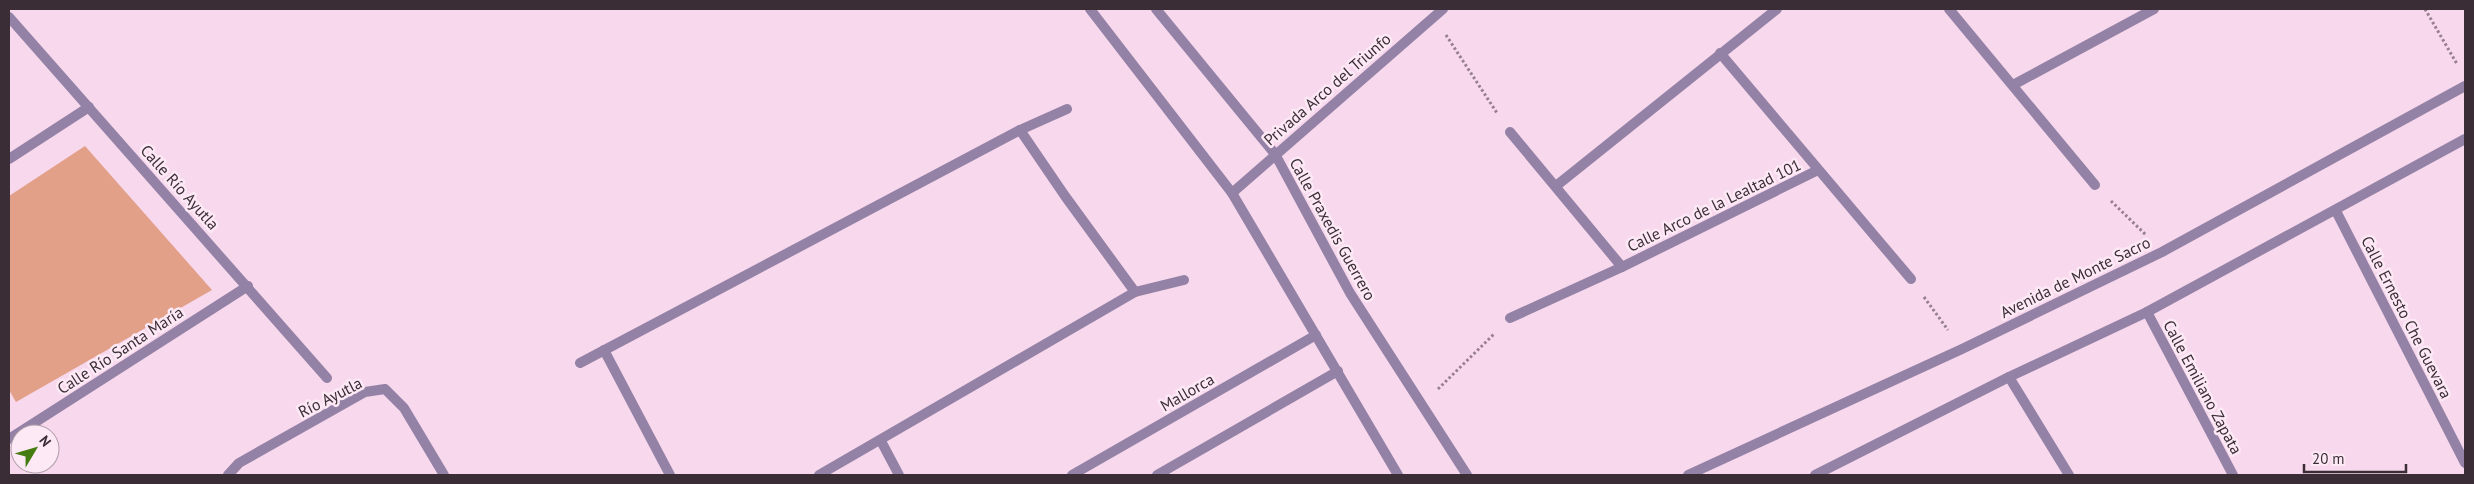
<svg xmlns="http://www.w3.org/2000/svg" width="2474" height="484" viewBox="0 0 2474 484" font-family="'PT Sans',sans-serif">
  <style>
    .green { fill: #e2a088 }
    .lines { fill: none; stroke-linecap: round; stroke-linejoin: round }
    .path { stroke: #967f8e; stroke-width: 3; stroke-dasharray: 2.5 2.5; stroke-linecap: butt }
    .minor { stroke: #9482a6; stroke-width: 10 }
    .labels { text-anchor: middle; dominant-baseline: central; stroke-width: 5; stroke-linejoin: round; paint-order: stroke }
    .street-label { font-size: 16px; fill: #3a2d35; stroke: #fde9f6 }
  </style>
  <rect width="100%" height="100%" fill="#f8d8ed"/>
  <polygon class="green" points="85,146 212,290 16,402 9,390 9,196"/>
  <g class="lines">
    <g class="path">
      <polyline points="2425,9 2457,64"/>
      <polyline points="1446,35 1497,113"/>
      <polyline points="2111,201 2146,235"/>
      <polyline points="1924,297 1948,330"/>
      <polyline points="1438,389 1494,334"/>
    </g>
    <g class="minor">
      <polyline points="1090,9 1232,193 1398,475"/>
      <polyline points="1156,9 1275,154 1350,293 1467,475"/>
      <polyline points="1949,9 2095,185"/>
      <polyline points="9,17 327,378"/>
      <polyline points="1720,53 1911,279"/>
      <polyline points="2013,85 2154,9"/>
      <polyline points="1020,130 1065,196 1135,292"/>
      <polyline points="1510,132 1622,267"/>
      <polyline points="9,159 89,107"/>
      <polyline points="1556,186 1777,9"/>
      <polyline points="1232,193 1443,9"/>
      <polyline points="2336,211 2465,463"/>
      <polyline points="2147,312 2233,475"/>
      <polyline points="1510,318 1622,267 1818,170"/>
      <polyline points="604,350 670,475"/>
      <polyline points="580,363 1020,130 1067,109"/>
      <polyline points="2009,377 2069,475"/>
      <polyline points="9,439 248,286"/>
      <polyline points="881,441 899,475"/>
      <polyline points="228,475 239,463 365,392 385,389 404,408 444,475"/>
      <polyline points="819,475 1135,292 1184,280"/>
      <polyline points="1072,475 1316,335"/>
      <polyline points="1157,475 1338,371"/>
      <polyline points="1688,475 1962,349 2162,252 2465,86"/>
      <polyline points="1815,475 2009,377 2147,312 2465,139"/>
    </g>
  </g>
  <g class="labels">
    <g class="street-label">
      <text transform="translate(1327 89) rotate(-41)">Privada Arco del Triunfo</text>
      <text transform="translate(180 187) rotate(48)">Calle Río Ayutla</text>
      <text transform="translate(1714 205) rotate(-26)">Calle Arco de la Lealtad 101</text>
      <text transform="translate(1333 229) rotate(61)">Calle Praxedis Guerrero</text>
      <text transform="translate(2075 277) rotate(-26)">Avenida de Monte Sacro</text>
      <text transform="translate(2407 317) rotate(63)">Calle Ernesto Che Guevara</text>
      <text transform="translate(120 350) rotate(-33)">Calle Río Santa María</text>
      <text transform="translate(2203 387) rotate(62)">Calle Emiliano Zapata</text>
      <text transform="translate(1187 392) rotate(-30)">Mallorca</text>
      <text transform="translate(330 397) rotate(-27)">Río Ayutla</text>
    </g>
  </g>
  <rect width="2474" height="484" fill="none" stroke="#3a2d35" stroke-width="20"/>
  <g transform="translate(35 449) rotate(52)"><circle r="24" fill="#fde9f6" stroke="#af9ea9"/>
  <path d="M0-4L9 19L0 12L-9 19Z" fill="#447c11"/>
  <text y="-8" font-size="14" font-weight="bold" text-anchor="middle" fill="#3a2d35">N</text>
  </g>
  <path d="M2304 464v8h102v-8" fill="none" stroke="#3a2d35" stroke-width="2.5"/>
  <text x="2312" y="464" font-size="15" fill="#3a2d35" stroke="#fde9f6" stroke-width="4" paint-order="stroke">20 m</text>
</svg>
